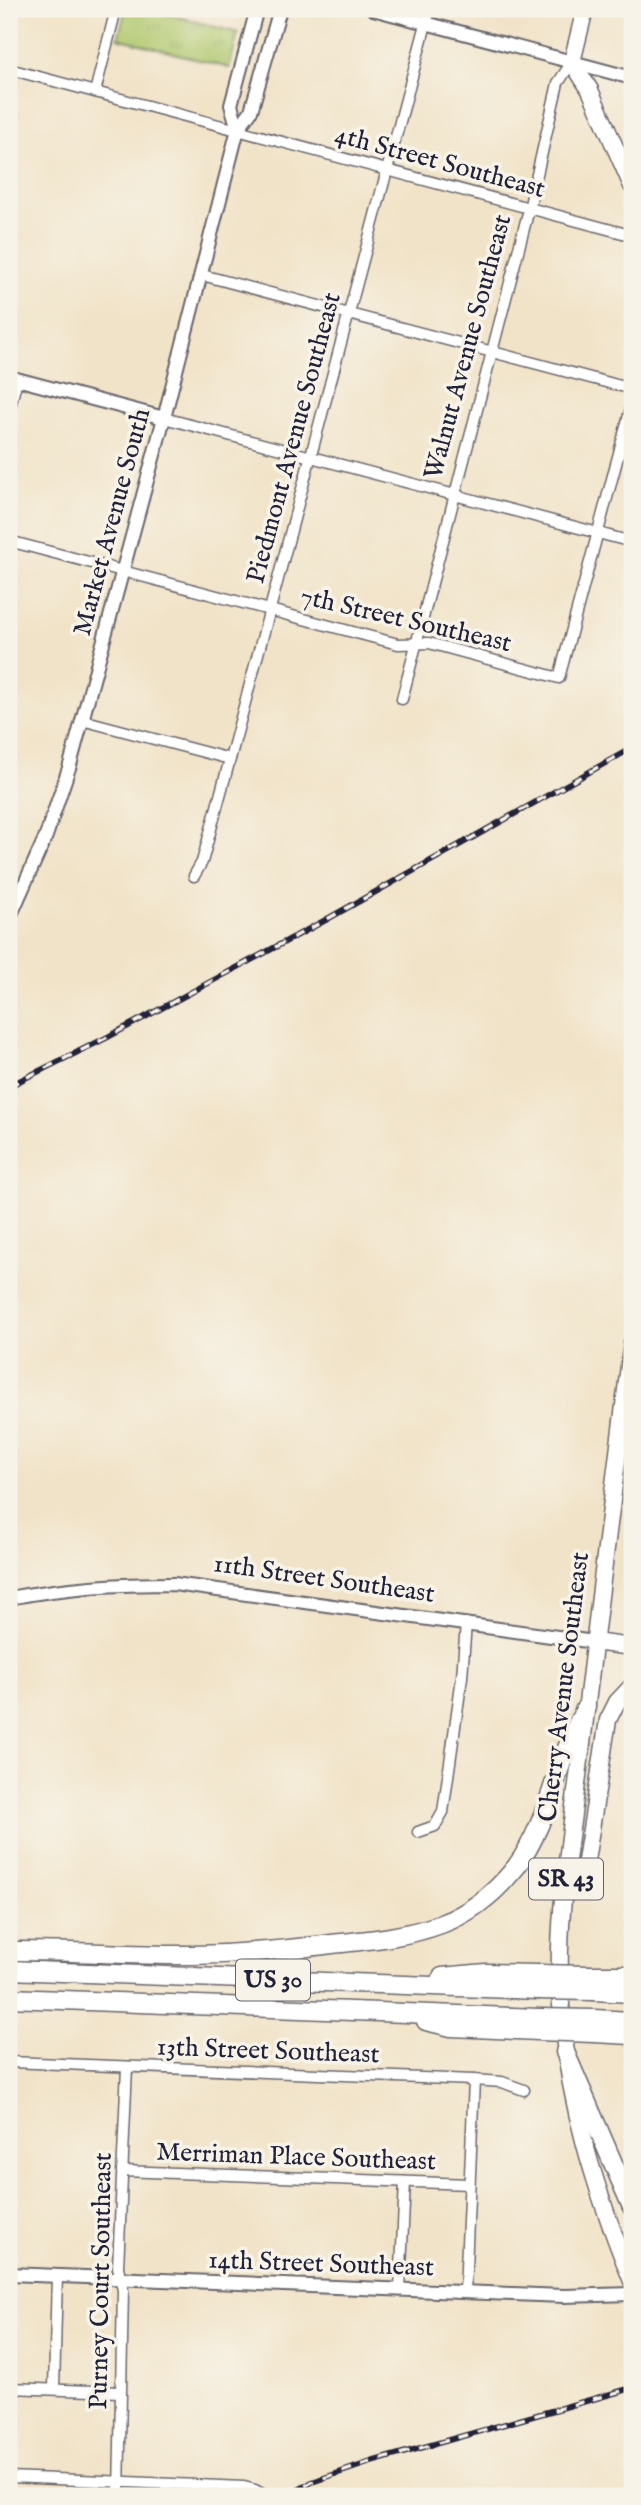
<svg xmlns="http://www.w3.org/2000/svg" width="641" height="2505" viewBox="0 0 641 2505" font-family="'IM FELL English',serif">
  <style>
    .park { fill: url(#park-tufts); stroke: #697554; stroke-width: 2 }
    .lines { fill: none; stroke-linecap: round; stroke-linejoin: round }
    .minor-casing { stroke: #6a666c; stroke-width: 13 }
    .tertiary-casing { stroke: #6a666c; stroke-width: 16 }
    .primary-casing { stroke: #6a666c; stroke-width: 19 }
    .motorway-casing { stroke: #6a666c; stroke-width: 21 }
    .minor { stroke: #fff; stroke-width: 10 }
    .tertiary { stroke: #fff; stroke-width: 12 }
    .primary { stroke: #fff; stroke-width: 16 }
    .motorway { stroke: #fff; stroke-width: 18 }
    .rail-casing { stroke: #22223b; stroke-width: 6 }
    .rail { stroke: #f7f3e8; stroke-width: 3.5; stroke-dasharray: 10; stroke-linecap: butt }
    .motorway-bridge-casing { stroke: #6a666c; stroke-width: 21; stroke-linecap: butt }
    .motorway-bridge { stroke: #fff; stroke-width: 18 }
    .labels { text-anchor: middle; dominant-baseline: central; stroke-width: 7; stroke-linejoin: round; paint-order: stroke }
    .shield { fill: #f7f3e8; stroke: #62616f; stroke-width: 2 }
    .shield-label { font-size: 24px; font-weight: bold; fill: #22223b }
    .street-label { font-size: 26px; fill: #22223b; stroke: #f7f3e8 }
  </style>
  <defs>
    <pattern id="park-tufts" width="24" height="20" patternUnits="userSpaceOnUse" patternTransform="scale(1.75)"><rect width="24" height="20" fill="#b0c86d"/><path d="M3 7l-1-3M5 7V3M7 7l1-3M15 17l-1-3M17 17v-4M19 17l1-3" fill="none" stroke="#97ac5f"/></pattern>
  </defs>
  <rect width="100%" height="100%" fill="#f7f3e8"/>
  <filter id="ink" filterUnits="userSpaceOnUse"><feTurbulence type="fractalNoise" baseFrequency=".0143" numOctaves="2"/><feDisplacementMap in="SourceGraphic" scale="14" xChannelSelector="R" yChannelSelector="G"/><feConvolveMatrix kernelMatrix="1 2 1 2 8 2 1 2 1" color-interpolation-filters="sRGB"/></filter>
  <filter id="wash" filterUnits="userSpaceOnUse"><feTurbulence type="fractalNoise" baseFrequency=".00686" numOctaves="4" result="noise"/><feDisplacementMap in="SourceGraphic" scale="28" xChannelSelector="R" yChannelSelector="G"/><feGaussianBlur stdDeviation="1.57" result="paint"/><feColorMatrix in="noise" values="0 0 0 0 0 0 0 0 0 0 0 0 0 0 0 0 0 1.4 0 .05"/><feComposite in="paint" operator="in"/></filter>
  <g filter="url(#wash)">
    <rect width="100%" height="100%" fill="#f1e3c8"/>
    <polygon class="park" points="126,9 149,9 238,33 229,68 118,38"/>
  </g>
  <g filter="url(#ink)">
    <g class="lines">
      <g class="minor-casing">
        <g id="minor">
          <polyline points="9,69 630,235"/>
          <polyline points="95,92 116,9"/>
          <polyline points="202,275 632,389"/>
          <polyline points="9,411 17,379"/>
          <polyline points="164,418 632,542"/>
          <polyline points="9,541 398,644 429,643 559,678 632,404"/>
          <polyline points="402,699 529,209 558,83 572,62"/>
          <polyline points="82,720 230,759"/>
          <polyline points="194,876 202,862 230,759 430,9"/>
          <polyline points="418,1832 435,1826 443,1812 462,1677 466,1623"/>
          <polyline points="9,2062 474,2080 502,2082 524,2090"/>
          <polyline points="122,2171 469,2184"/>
          <polyline points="400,2290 405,2182"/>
          <polyline points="465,2292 474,2080"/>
          <polyline points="9,2388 120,2392"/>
          <polyline points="54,2389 57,2276"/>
          <polyline points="9,2477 244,2487 255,2490 264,2495"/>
          <polyline points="119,2496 123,2290 118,2267 127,2067"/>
        </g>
      </g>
      <g class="tertiary-casing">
        <g id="tertiary">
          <polyline points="373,9 632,78"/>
          <polyline points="238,129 231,105 257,9"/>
          <polyline points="9,377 164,418"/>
          <polyline points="9,919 46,836 70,765 164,418 238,129 251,111 280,9"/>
          <path d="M 9,1598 C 67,1587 115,1584 174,1584 L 594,1642"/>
          <polyline points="9,2274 564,2296 632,2294"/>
        </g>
      </g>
      <g class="primary-casing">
        <g id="primary">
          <polyline points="585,9 572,62 590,90 632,186"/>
          <path d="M 632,1342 C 615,1479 597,1615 581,1752 C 571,1836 555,1921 561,2005 C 567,2101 596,2192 632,2281"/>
          <polyline points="594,1642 632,1647"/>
          <polyline points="567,1893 586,1861 608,1720 617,1702 632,1686"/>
        </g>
      </g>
      <g class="motorway-casing">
        <g id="motorway">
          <path d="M 9,1951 C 71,1950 132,1956 194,1955 C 240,1954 286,1950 332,1944 C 369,1940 406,1937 441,1924 C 471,1913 496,1892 516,1867 C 544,1829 552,1783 570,1741 C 574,1729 581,1718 586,1707"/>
          <polyline points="9,1970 538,1990"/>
          <polyline points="590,1975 632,1975"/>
          <polyline points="442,1977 486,1973 536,1974"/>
          <polyline points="593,1991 632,1993"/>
          <polyline points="9,1998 539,2018"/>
          <polyline points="594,2019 632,2021"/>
          <polyline points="426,2021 451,2027 539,2031"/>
          <polyline points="594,2033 632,2035"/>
          <polyline points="565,2052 632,2207"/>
        </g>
      </g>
      <use href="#minor" class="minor"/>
      <use href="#tertiary" class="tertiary"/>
      <use href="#primary" class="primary"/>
      <use href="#motorway" class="motorway"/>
      <g class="rail-casing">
        <g id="rail">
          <polyline points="9,1086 106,1038 322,922 632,748"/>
          <polyline points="288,2496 312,2482 371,2462 632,2388"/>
        </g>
      </g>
      <use href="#rail" class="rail"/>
      <g class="motorway-bridge-casing">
        <g id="motorway-bridge">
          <polyline points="536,1974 590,1975"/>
          <polyline points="538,1990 593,1991"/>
          <polyline points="539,2018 594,2019"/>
          <polyline points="539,2031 594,2033"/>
        </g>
      </g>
      <use href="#motorway-bridge" class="motorway-bridge"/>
    </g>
  </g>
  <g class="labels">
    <g class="shield">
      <rect x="529" y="1858.5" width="74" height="41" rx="5"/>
      <rect x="236" y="1959.5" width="74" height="41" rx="5"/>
    </g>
    <g class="shield-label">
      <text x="566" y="1879">SR 43</text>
      <text x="273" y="1980">US 30</text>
    </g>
    <g class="street-label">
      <text transform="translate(440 162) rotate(15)">4th Street Southeast</text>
      <text transform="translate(468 347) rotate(-75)">Walnut Avenue Southeast</text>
      <text transform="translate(294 438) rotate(-75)">Piedmont Avenue Southeast</text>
      <text transform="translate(112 522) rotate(-75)">Market Avenue South</text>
      <text transform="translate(406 620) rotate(13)">7th Street Southeast</text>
      <text transform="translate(324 1579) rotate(8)">11th Street Southeast</text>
      <text transform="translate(564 1687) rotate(-83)">Cherry Avenue Southeast</text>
      <text transform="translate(268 2051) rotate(2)">13th Street Southeast</text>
      <text transform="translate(296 2157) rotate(2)">Merriman Place Southeast</text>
      <text transform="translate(321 2264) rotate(2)">14th Street Southeast</text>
      <text transform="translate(101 2281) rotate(-89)">Purney Court Southeast</text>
    </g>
  </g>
  <rect width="641" height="2505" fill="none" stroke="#f7f3e8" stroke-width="35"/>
</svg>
